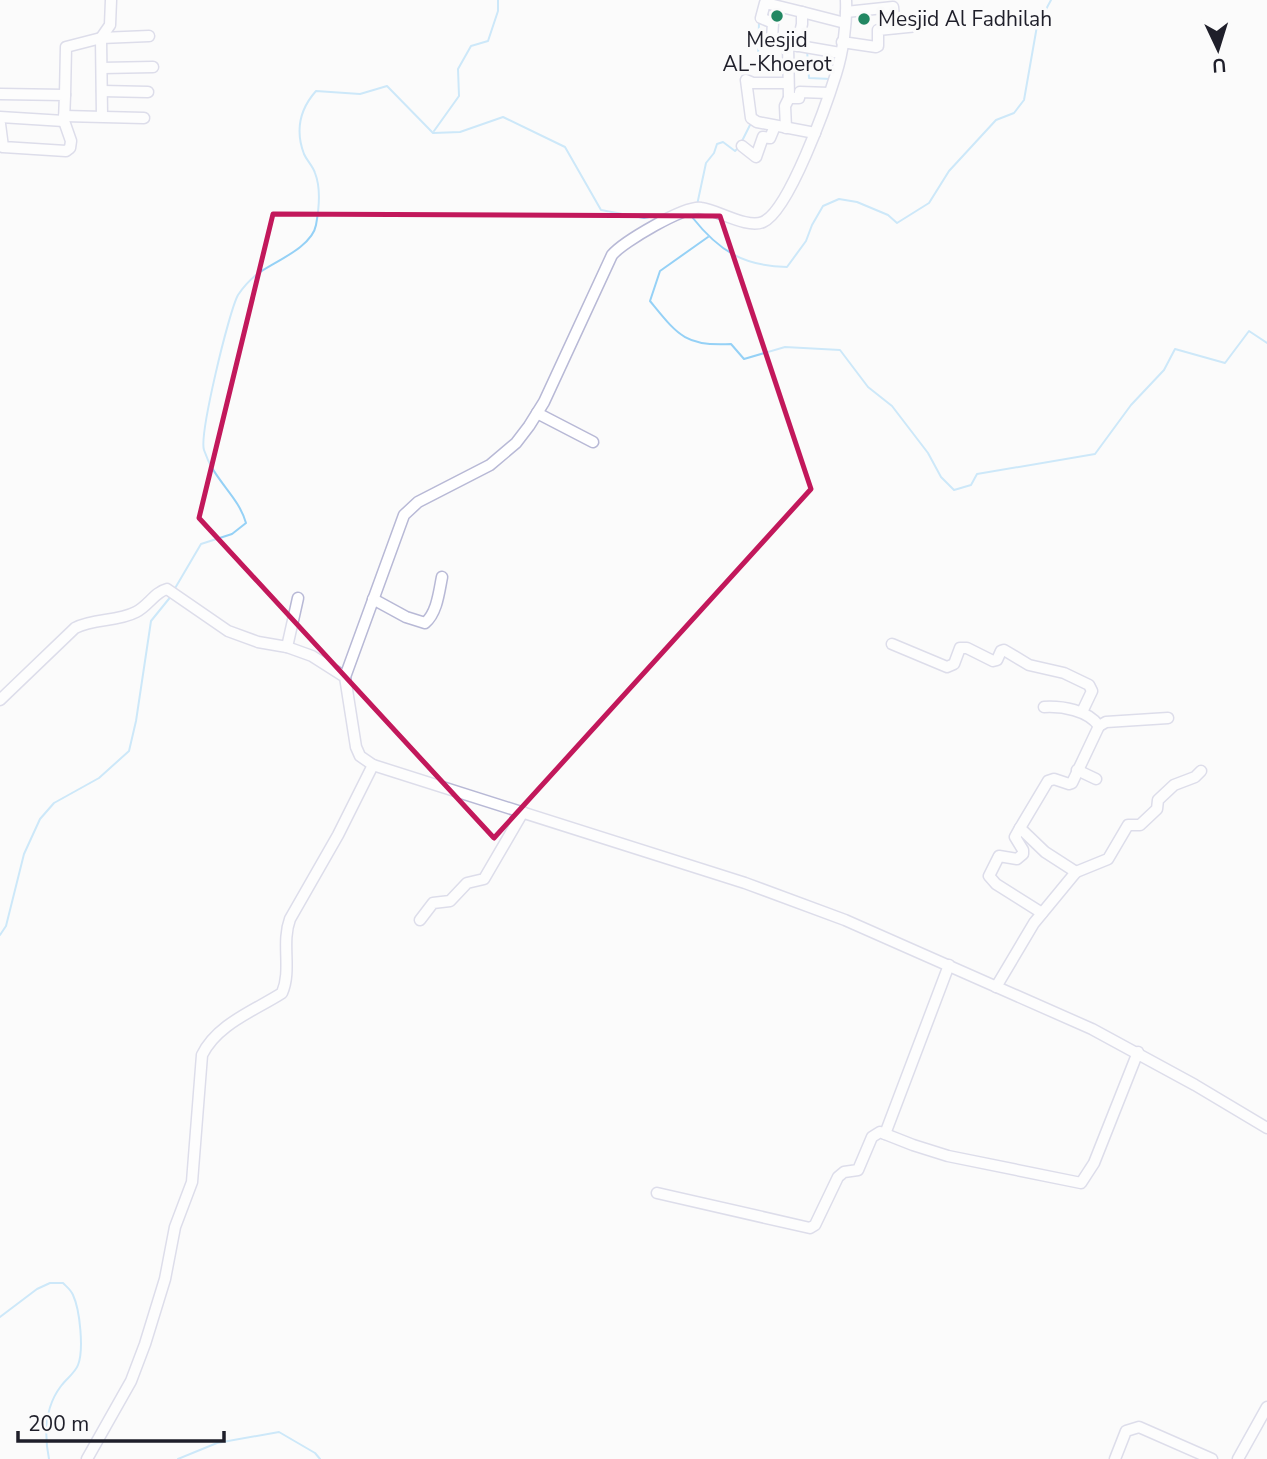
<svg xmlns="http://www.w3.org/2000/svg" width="1267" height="1459" viewBox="0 0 1267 1459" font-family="'Nunito Sans',sans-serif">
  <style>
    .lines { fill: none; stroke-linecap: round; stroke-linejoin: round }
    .stream { stroke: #95d1f6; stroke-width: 2 }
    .minor-casing { stroke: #b8b9d6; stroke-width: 13 }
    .minor { stroke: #fff; stroke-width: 10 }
    .marked { fill: none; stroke: #c2185b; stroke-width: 5; stroke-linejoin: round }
    .poi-dot { fill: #228762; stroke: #fbfbfb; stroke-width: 2.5 }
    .labels { text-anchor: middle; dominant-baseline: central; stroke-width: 7; stroke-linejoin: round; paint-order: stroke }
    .poi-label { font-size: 21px; fill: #1f1f2a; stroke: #fbfbfb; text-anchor: start }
  </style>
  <rect width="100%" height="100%" fill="#fbfbfb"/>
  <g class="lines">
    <g class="stream">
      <polyline points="807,50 809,78 831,79"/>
      <path d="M 747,77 C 746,69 751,65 758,61 L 759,22"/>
      <polyline points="434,131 459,96 458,69 471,46 488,41 498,11 498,0"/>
      <polyline points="741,143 751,123"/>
      <polyline points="697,205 706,163 714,153 717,144 723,142 735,151 738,148"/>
      <path d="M 685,216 L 692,217 C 719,251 743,266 787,267 L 806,241 L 812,225 L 823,206 L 839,199 L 857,202 L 888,215 L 897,223 L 929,203 L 949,171 L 996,120 L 1014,113 L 1024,100 L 1037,26 L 1051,0"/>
      <path d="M 708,237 L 660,271 L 650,301 C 677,334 685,347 731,344 L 744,359 L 785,347 L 840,350 L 868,387 L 892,406 L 928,453 L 941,477 L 954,490 L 971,485 L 977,474 L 1095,454 L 1131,405 L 1164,370 L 1175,349 L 1225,363 L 1249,331 L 1267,343"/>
      <path d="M 174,590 L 201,544 L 232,534 L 246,523 C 238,495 214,481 204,450 C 199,435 229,311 238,295 C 242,289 250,280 256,275 C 271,263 312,248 316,225 C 319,209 321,188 315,173 C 313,166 307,161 304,154 C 295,130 300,109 316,91 L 360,94 L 387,86 L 433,133 L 460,132 L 503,117 L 565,147 L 601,210 L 644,218 L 666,214"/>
      <polyline points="0,935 6,926 24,854 40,819 54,803 99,778 129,751 136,721 151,621 172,595"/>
      <path d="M 0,1317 L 37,1289 L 50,1283 L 63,1283 C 67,1287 71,1290 73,1295 C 80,1310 84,1350 78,1365 C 75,1373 66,1379 61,1386 C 45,1407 44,1434 49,1459"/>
      <polyline points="178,1459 217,1443 279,1432 315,1453 320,1459"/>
    </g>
    <g class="minor-casing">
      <g id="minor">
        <polyline points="802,12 845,23"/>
        <polyline points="846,12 893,7 895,28"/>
        <polyline points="842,42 876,47 878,46 878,30 918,26"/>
        <polyline points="788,44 772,39 773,23 761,18 765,3 802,12 802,24 797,46"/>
        <polyline points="102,68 153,67"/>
        <polyline points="788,83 753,83 746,80 751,118 757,122 815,133"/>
        <polyline points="102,91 148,92"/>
        <polyline points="0,94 65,95 64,121 71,141 70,148 66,151 3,147 0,124"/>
        <polyline points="65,95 66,47 101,38 149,36"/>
        <polyline points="789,98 788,44 840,53"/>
        <polyline points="64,116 144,118"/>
        <polyline points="102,116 101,38 110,25 111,0"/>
        <polyline points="0,117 64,121"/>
        <polyline points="786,128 785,106 789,98 799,98 800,92 829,93"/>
        <polyline points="742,146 756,157 763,137 770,138 775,126"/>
        <polyline points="537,413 593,442"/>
        <path d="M 373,599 L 406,617 L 425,623 C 437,613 439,592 442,577"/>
        <polyline points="892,644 947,667 954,664 960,648 967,648 993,661 997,660 1001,651 1004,650 1029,665 1064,673 1089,685 1092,691 1082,712"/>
        <polyline points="287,647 298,598"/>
        <path d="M 345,677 L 404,515 L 418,502 L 490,465 L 516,443 L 529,426 L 544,402 L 612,255 C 623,242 685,205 701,208 C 718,210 747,229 763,222 C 789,211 827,103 836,74 C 843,52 847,23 846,0"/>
        <path d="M 0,700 L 75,628 C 94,618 117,622 136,612 C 148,606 155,592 167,589 L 228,631 L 258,642 L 287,647 L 312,656 L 345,677 L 356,747 L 360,756 L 373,765 L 745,883 L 845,920 L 1092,1029 L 1195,1085 L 1267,1128"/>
        <polyline points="1099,726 1106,722 1168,718"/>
        <polyline points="1077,770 1096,779"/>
        <polyline points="1020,828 1015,837 1023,850 1023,854 1017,859 999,856 989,876 996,884 1042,913"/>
        <polyline points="1076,872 1108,859 1128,825 1140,825 1157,809 1158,800 1174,785 1195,777 1201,771"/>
        <polyline points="420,920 433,903 450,901 467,883 484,879 523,812"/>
        <path d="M 996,987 L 1034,923 L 1076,872 L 1045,852 L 1020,828 L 1048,781 L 1054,779 L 1069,784 L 1072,783 L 1099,726 C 1088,710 1062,706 1044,707"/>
        <polyline points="885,1134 949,965"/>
        <polyline points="657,1193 810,1228 815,1225 838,1177 844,1172 858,1170 872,1137 880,1132 913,1145 948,1156 1081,1183 1094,1163 1138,1052"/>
        <path d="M 87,1459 L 131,1381 L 145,1344 L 165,1279 L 175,1227 L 192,1182 L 202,1055 C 217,1024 254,1011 282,993 C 292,970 281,943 290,919 L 338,835 L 373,765"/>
        <polyline points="1115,1459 1126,1431 1139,1427 1212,1459"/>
        <polyline points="1238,1459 1267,1407"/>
      </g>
    </g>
    <use href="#minor" class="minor"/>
  </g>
  <path d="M0 0H1267V1459H0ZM 273,214 L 720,216 L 811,489 L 494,838 L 199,518 Z" fill="#fbfbfb" fill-opacity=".55" fill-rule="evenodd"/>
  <path class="marked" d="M 273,214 L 720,216 L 811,489 L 494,838 L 199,518 Z"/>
  <g class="poi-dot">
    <circle cx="777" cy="16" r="7"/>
    <circle cx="864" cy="19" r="7"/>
  </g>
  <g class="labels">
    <g class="poi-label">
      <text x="878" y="19">Mesjid Al Fadhilah</text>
      <text x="777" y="40" text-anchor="middle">Mesjid<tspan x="777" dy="24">AL-Khoerot</tspan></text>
    </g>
  </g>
  <g transform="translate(1218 49) rotate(176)" stroke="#fbfbfb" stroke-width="5" paint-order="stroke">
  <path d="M0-5L12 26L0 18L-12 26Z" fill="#1f1f2a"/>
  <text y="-10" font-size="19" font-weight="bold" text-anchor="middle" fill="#1f1f2a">U</text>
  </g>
  <path d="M18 1431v10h206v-10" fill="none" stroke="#1f1f2a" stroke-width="3.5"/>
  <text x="28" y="1431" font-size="21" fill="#1f1f2a" stroke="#fbfbfb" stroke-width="5" paint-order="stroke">200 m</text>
</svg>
